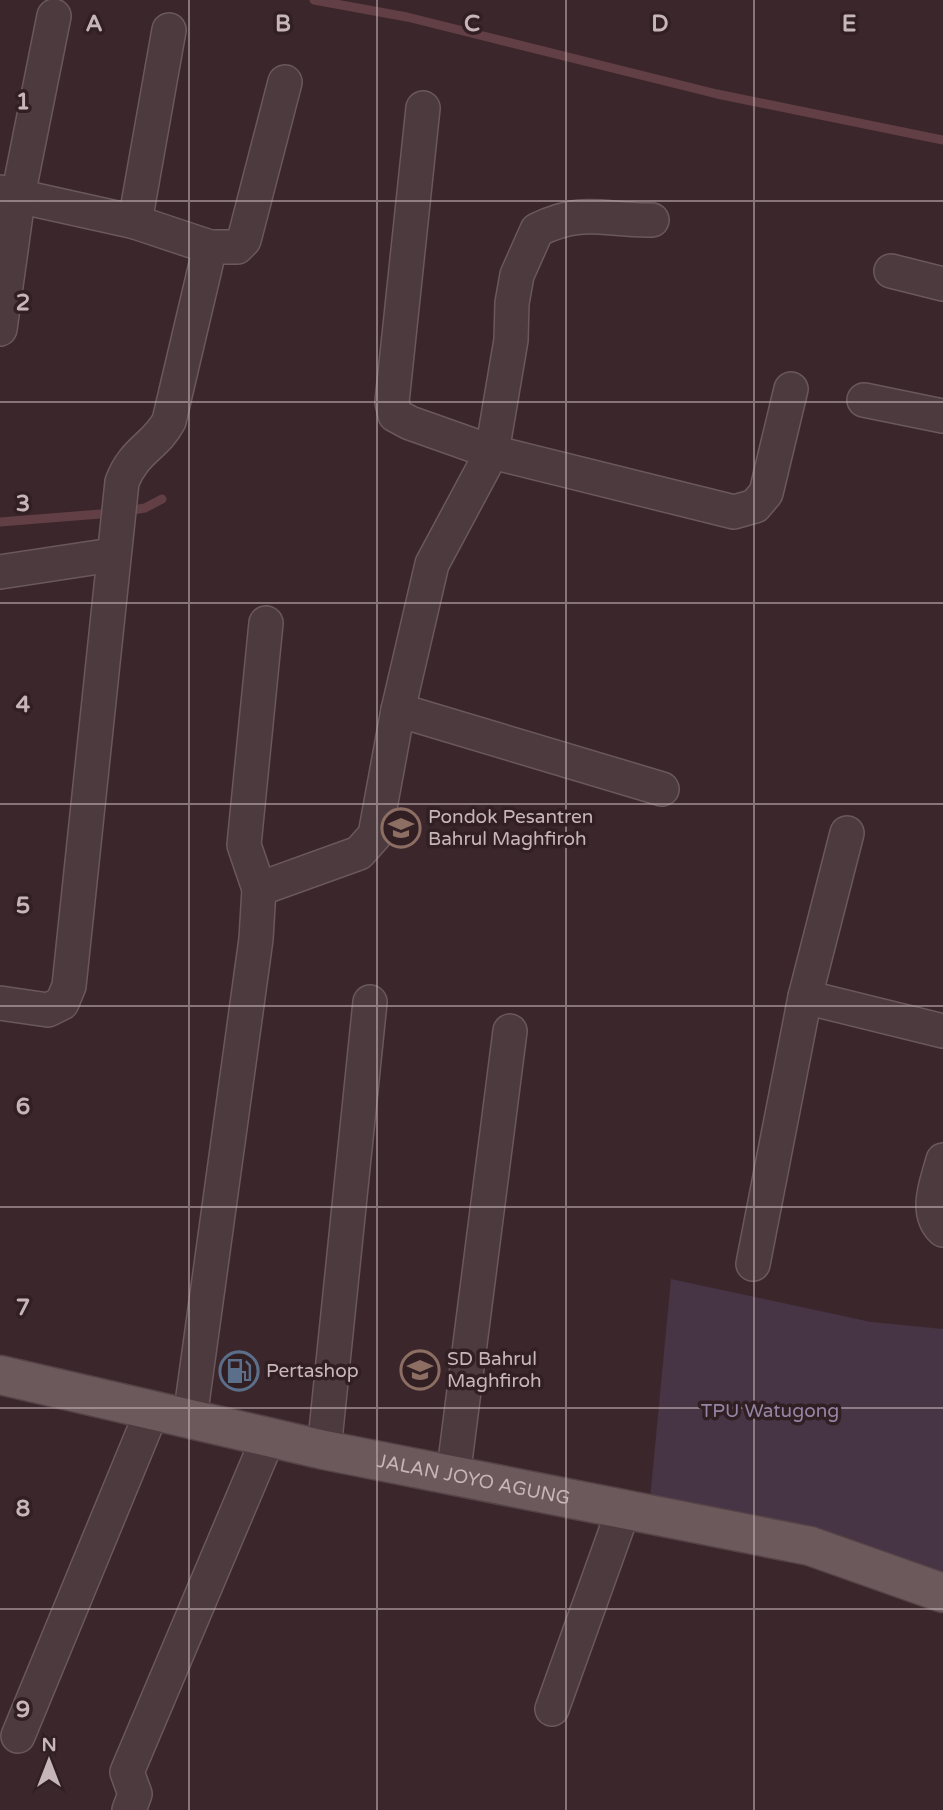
<svg xmlns="http://www.w3.org/2000/svg" width="943" height="1810" viewBox="0 0 943 1810" font-family="'Varela Round',sans-serif">
  <style>
    .green { fill: #473445 }
    .lines { fill: none; stroke-linecap: round; stroke-linejoin: round }
    .stream { stroke: #623e45; stroke-width: 9 }
    .minor-casing { stroke: #6a585c; stroke-width: 36 }
    .major-casing { stroke: #554347; stroke-width: 41 }
    .minor { stroke: #4c3a3e; stroke-width: 33 }
    .major { stroke: #6c595c; stroke-width: 38 }
    .grid { fill: none; stroke: #c7b6b9; stroke-width: 2; stroke-opacity: 0.55 }
    .labels { text-anchor: middle; dominant-baseline: central; stroke-width: 7; stroke-linejoin: round; paint-order: stroke }
    .poi-label { font-size: 19px; fill: #c7b6b9; stroke: #311f23; text-anchor: start }
    .park-label { font-size: 19px; fill: #9485a5; stroke: #311f23 }
    .street-label { font-size: 19px; fill: #c7b6b9; stroke: #311f23 }
    .grid-label { font-size: 23px; text-anchor: middle; font-weight: bold; fill: #c7b6b9; stroke: #311f23; stroke-width: 7; stroke-linejoin: round; paint-order: stroke }
  </style>
  <rect width="100%" height="100%" fill="#3b272b"/>
  <polygon class="green" points="671,1279 871,1322 943,1329 943,1572 814,1528 650,1499"/>
  <g class="lines">
    <g class="stream">
      <polyline points="314,0 407,17 717,94 943,140"/>
      <polyline points="127,511 145,508 162,499"/>
      <polyline points="0,522 113,513"/>
    </g>
    <g class="minor-casing">
      <g id="minor">
        <polyline points="423,108 392,402 395,415 410,423 492,452 734,512 755,506 766,493 791,389"/>
        <polyline points="0,192 135,222 210,247 237,247 244,240 285,82"/>
        <polyline points="18,196 54,16"/>
        <polyline points="135,222 169,30"/>
        <polyline points="891,271 943,284"/>
        <polyline points="0,329 17,207"/>
        <polyline points="864,400 943,416"/>
        <polyline points="0,572 112,555"/>
        <polyline points="398,710 662,789"/>
        <polyline points="847,833 805,997 943,1031"/>
        <path d="M 259,889 L 359,853 L 375,835 L 398,710 L 432,564 L 492,452 L 511,340 L 512,303 L 517,275 L 537,230 C 584,207 604,221 652,220"/>
        <path d="M 0,1003 L 48,1010 L 62,1003 L 69,986 L 122,482 C 134,450 156,446 169,421 L 210,247"/>
        <path d="M 943,1160 C 937,1182 924,1212 943,1230"/>
        <polyline points="753,1264 805,997"/>
        <polyline points="190,1418 256,939 259,889 244,845 266,623"/>
        <polyline points="324,1450 370,1002"/>
        <polyline points="453,1477 510,1031"/>
        <polyline points="552,1709 623,1511"/>
        <polyline points="18,1736 152,1411"/>
        <polyline points="129,1810 135,1794 127,1772 269,1436"/>
      </g>
    </g>
    <g class="major-casing">
      <g id="major">
        <path id="s1" d="M 0,1375 L 324,1450 L 810,1546 L 943,1593"/>
      </g>
    </g>
    <use href="#minor" class="minor"/>
    <use href="#major" class="major"/>
  </g>
  <path class="grid" d="M 189,0 L 189,1810M 377,0 L 377,1810M 566,0 L 566,1810M 754,0 L 754,1810M 0,201 L 943,201M 0,402 L 943,402M 0,603 L 943,603M 0,804 L 943,804M 0,1006 L 943,1006M 0,1207 L 943,1207M 0,1408 L 943,1408M 0,1609 L 943,1609"/>
  <defs>
    <g id="school-ring" transform="scale(2.0125)"><circle r="9.5" fill="#311f23" stroke="#8d6e63" stroke-width="1.5"/><path d="M0-5L7-2L0 1L-7-2ZM-4 1L0 2.5L4 1V4Q0 6-4 4Z" fill="#8d6e63"/></g>
    <g id="fuel-ring" transform="scale(2.0125)"><circle r="9.5" fill="#311f23" stroke="#5c6f8a" stroke-width="1.5"/><path d="M-5.5-6h7V0h2V4h1.3V-2.5L3-4.5l.8-.8L6-3V5H2.5V1h-1V6h-7ZM-4.2-4.7v3.2H.2V-4.7Z" fill="#5c6f8a"/></g>
  </defs>
  <g fill-rule="evenodd">
    <use href="#school-ring" x="401" y="828"/>
    <use href="#school-ring" x="420" y="1370"/>
    <use href="#fuel-ring" x="239" y="1371"/>
  </g>
  <g class="labels">
    <g class="poi-label">
      <text x="428" y="817">Pondok Pesantren<tspan x="428" dy="22">Bahrul Maghfiroh</tspan></text>
      <text x="447" y="1359">SD Bahrul<tspan x="447" dy="22">Maghfiroh</tspan></text>
      <text x="266" y="1371">Pertashop</text>
    </g>
    <g class="park-label">
      <text x="770" y="1411">TPU Watugong</text>
    </g>
    <g class="street-label">
      <text stroke="none"><textPath href="#s1" startOffset="485">JALAN JOYO AGUNG</textPath></text>
    </g>
  </g>
  <g class="grid-label">
    <text x="94" y="31">A</text>
    <text x="283" y="31">B</text>
    <text x="472" y="31">C</text>
    <text x="660" y="31">D</text>
    <text x="849" y="31">E</text>
    <text x="23" y="109">1</text>
    <text x="23" y="310">2</text>
    <text x="23" y="511">3</text>
    <text x="23" y="712">4</text>
    <text x="23" y="913">5</text>
    <text x="23" y="1114">6</text>
    <text x="23" y="1315">7</text>
    <text x="23" y="1516">8</text>
    <text x="23" y="1717">9</text>
  </g>
  <g transform="translate(49 1761)" stroke="#311f23" stroke-width="5" paint-order="stroke">
  <path d="M0-5L12 26L0 18L-12 26Z" fill="#c7b6b9"/>
  <text y="-10" font-size="19" font-weight="bold" text-anchor="middle" fill="#c7b6b9">N</text>
  </g>
</svg>
